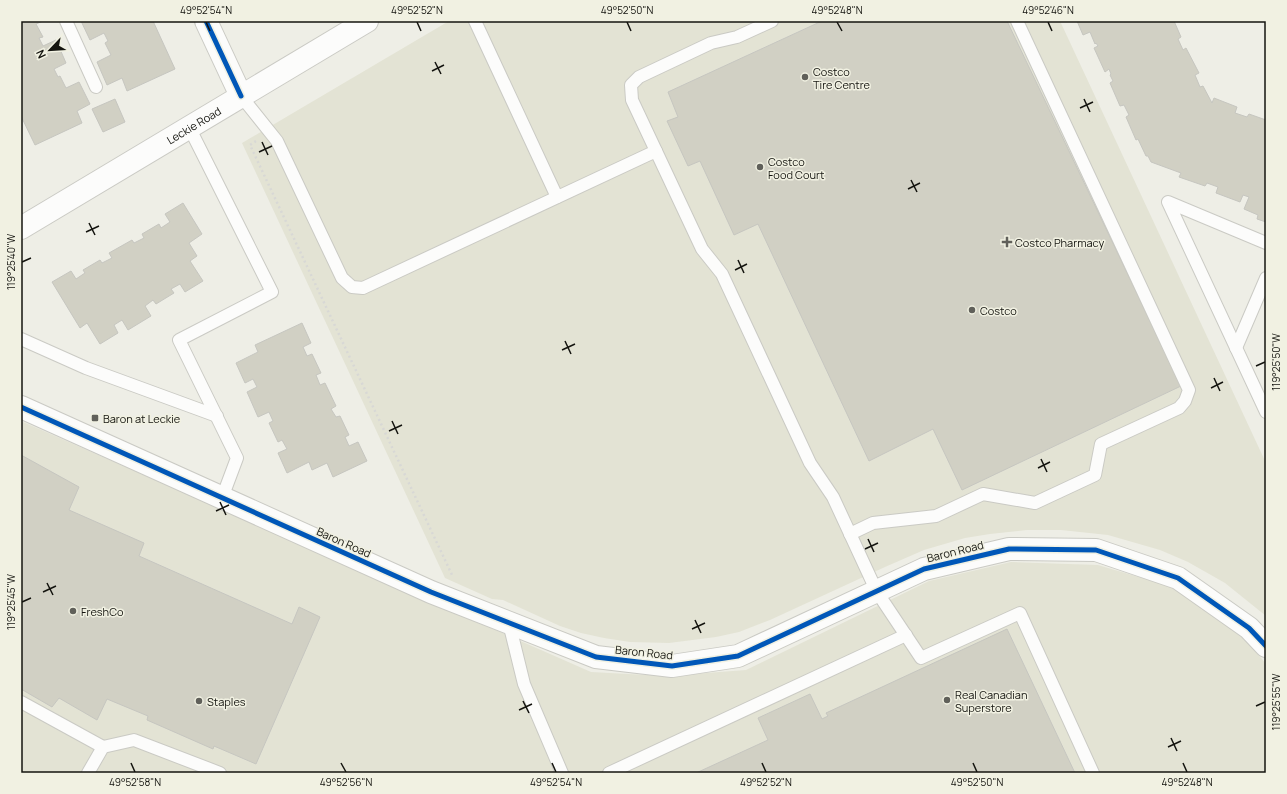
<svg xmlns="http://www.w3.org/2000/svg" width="1287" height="794" viewBox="0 0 1287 794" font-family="Manrope,sans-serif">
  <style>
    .built { fill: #e3e3d4 }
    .building { fill: #d1d0c4; stroke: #c6c6c0 }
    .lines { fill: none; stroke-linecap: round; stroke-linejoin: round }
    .service-casing { stroke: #cacac4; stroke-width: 14 }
    .minor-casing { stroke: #cacac4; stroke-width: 24 }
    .tertiary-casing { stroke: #cacac4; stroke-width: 24 }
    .secondary-casing { stroke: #cacac4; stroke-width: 24 }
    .path { stroke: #d8d8d5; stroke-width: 2.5; stroke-dasharray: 2 3; stroke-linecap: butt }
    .service { stroke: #fcfcfb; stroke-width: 12 }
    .minor { stroke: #fcfcfb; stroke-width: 22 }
    .tertiary { stroke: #fcfcfb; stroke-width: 22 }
    .secondary { stroke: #fcfcfb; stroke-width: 22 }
    .cycleway-casing { stroke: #f1f1e2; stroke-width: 8 }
    .cycleway { stroke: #0057b8; stroke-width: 5 }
    .ticks { fill: none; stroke: #14140f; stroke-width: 1.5 }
    .poi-dot { fill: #60605a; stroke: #f1f1e2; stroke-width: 1.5 }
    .labels { text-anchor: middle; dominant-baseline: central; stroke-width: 3; stroke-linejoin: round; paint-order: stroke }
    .poi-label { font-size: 11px; fill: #14140f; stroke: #f1f1e2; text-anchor: start }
    .street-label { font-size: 11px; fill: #14140f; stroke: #f1f1e2 }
    .neatline { fill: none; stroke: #14140f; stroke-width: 1.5 }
    .ticks-label { font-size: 10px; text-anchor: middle; fill: #14140f }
  </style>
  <rect width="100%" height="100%" fill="#eeeee6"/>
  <g class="built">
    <polygon points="449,21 1060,21 1266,463 1266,616 1225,583 1188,562 1160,550 1108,535 1061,530 1027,530 990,534 965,538 924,550 885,567 770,620 739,632 716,637 669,643 630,642 604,638 581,633 560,626 503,600 492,599 445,578 242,143"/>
    <polygon points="21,421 591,672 666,676 746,670 929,581 1011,562 1098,565 1176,588 1243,636 1266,664 1266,773 21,773"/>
  </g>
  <g class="building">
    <polygon points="21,21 43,21 36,24 43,37 39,38 43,46 56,40 66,63 54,69 58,77 60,76 66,88 79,82 90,104 77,111 82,123 35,145 21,116"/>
    <polygon points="81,21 153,21 175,69 127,91 122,78 107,85 97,62 111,55 105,43 108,41 104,33 90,40"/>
    <polygon points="822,21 1007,21 1181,386 962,490 933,429 869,461 758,224 734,235 700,161 688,166 667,121 678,117 668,92"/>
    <polygon points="1077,21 1174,21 1181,37 1178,39 1183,50 1186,48 1199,73 1195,75 1200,87 1203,86 1212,103 1214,98 1237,107 1235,113 1247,117 1249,114 1266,120 1266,222 1257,219 1258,215 1244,209 1249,197 1243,195 1240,202 1216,193 1218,187 1207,183 1205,186 1179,177 1181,173 1151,162 1148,156 1146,156 1138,139 1136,140 1126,117 1129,115 1124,105 1120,106 1110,83 1113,81 1110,75 1111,74 1109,69 1105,72 1094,48 1098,46 1096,43 1095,44 1090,32 1083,35"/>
    <polygon points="115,99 125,122 103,132 92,109"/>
    <polygon points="183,203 202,234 189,243 197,256 190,261 203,281 185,292 180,284 171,289 174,293 156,304 153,300 145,306 151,316 128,330 122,320 114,325 118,333 100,344 87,323 80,328 52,282 71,271 76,279 85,273 83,270 100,260 102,263 112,258 109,253 132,240 134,243 144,238 142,234 159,224 161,228 170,222 165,214"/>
    <polygon points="302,323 311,343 303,347 307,356 312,354 321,373 316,375 320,385 325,383 336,406 331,409 336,417 340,416 349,435 345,437 349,446 358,442 367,461 333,477 327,463 312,470 309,462 287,473 278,453 287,449 282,440 278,442 269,423 273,421 269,412 258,417 247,392 257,387 253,379 245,383 236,363 258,352 255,345"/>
    <polygon points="21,455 79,487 69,510 144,543 139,556 292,624 299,607 320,617 256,764 214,746 213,749 147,720 148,716 107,699 97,720 59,698 52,707 21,689"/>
    <polygon points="1007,629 1075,773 696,773 768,740 758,718 810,694 822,719 828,716 826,713"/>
  </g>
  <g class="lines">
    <g class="service-casing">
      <g id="service">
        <polyline points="66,21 96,87"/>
        <polyline points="475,21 557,197"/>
        <polyline points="241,96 277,141 342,278 352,287 363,288 656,151 702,249 722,274 810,463 833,497 877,592 921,658 1020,613 1093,773"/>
        <polyline points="189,127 272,292 179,340 237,458 222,498"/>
        <polyline points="656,151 632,100 631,85 639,77 711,43 737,37 772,21"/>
        <polyline points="1266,243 1168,202 1266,412"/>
        <polyline points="21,339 86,368 217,416"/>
        <polyline points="1236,348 1266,278"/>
        <polyline points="850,534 873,523 936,516 983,494 1035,503 1095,475 1101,444 1179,408 1185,401 1189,390 1017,21"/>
        <polyline points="509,623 524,684 562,773"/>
        <polyline points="21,702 103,747"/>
        <polyline points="88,773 103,747 134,740 220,773"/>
        <polyline points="609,773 906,635"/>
      </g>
    </g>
    <g class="minor-casing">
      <polyline id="minor" points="206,21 241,96"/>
    </g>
    <g class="tertiary-casing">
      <polyline id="tertiary" points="21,407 431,592 596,657 672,666 738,656 924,569 1009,549 1096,550 1178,578 1249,628 1266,646"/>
    </g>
    <g class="secondary-casing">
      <g id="secondary">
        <path id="s1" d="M 21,228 L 367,21"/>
      </g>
    </g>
    <polyline class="path" points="256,141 250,145 453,577"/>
    <use href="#service" class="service"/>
    <use href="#minor" class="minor"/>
    <use href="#tertiary" class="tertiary"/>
    <use href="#secondary" class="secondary"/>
    <g class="cycleway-casing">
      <g id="cycleway">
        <polyline points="206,21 241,96"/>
        <polyline points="21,407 431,592 596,657 672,666 738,656 924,569 1009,549 1096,550 1178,578 1249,628 1266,646"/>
      </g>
    </g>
    <use href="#cycleway" class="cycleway"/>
  </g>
  <path class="ticks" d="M 206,22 L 210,31M 417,22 L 421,31M 627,22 L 631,31M 837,22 L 842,31M 1048,22 L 1052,31M 435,62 L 441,74M 432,71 L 444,65M 1084,99 L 1090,112M 1080,108 L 1093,102M 262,142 L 268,155M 259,152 L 272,146M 911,180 L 917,192M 908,189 L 920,183M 89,223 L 95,235M 86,232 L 99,226M 738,260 L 744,273M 22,262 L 31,258M 735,270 L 747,264M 565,341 L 571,354M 562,350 L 575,344M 1256,366 L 1265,362M 1214,378 L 1220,391M 1211,388 L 1223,382M 392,421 L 398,434M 389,431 L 402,425M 1041,459 L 1047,472M 1038,468 L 1050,462M 220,502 L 226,515M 216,511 L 229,505M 868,539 L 874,552M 865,549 L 878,543M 47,583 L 53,595M 43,592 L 56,586M 22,602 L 31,598M 695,620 L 701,633M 692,629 L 705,623M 523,701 L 529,713M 1256,706 L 1265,702M 519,710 L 532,704M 1171,738 L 1177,751M 1168,747 L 1181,741M 131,763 L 135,772M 341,763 L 346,772M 552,763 L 556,772M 762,763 L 766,772M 973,763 L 977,772M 1183,763 L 1187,772"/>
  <g class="poi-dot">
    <circle cx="805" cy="77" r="4"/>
    <circle cx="760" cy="167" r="4"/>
    <path d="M1005 236h4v4h4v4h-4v4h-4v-4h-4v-4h4z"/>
    <circle cx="972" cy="310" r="4"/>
    <rect x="91" y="414" width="8" height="8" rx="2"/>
    <circle cx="73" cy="611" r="4"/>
    <circle cx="947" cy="700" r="4"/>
    <circle cx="199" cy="701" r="4"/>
  </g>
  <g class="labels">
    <g class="poi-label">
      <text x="813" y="71">Costco<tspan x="813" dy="13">Tire Centre</tspan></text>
      <text x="768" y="161">Costco<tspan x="768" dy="13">Food Court</tspan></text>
      <text x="1015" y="242">Costco Pharmacy</text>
      <text x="980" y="310">Costco</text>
      <text x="103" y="418">Baron at Leckie</text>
      <text x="81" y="611">FreshCo</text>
      <text x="955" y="694">Real Canadian<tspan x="955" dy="13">Superstore</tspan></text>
      <text x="207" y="701">Staples</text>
    </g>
    <g class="street-label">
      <text stroke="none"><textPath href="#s1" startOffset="201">Leckie Road</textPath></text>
      <text transform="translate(344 542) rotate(24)">Baron Road</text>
      <text transform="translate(955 551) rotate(-14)">Baron Road</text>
      <text transform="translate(644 652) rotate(6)">Baron Road</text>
    </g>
  </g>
  <rect width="1287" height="794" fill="none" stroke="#f1f1e2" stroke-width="44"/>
  <g transform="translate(50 50) rotate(245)" stroke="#f1f1e2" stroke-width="3" paint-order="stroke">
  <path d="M0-3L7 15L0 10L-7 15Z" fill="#14140f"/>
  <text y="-6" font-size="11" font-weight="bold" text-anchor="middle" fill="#14140f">N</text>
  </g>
  <rect x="22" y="22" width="1243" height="750" class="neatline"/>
  <g class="ticks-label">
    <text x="206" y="14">49°52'54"N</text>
    <text x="417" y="14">49°52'52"N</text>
    <text x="627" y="14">49°52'50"N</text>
    <text x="837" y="14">49°52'48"N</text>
    <text x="1048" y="14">49°52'46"N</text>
    <text transform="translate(11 262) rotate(-90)" y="4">119°25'40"W</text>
    <text transform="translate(1276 362) rotate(-90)" y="4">119°25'50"W</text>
    <text transform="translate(11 602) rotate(-90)" y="4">119°25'45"W</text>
    <text transform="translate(1276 702) rotate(-90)" y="4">119°25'55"W</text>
    <text x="135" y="786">49°52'58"N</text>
    <text x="346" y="786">49°52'56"N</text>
    <text x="556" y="786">49°52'54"N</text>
    <text x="766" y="786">49°52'52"N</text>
    <text x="977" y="786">49°52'50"N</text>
    <text x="1187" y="786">49°52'48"N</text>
  </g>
</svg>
